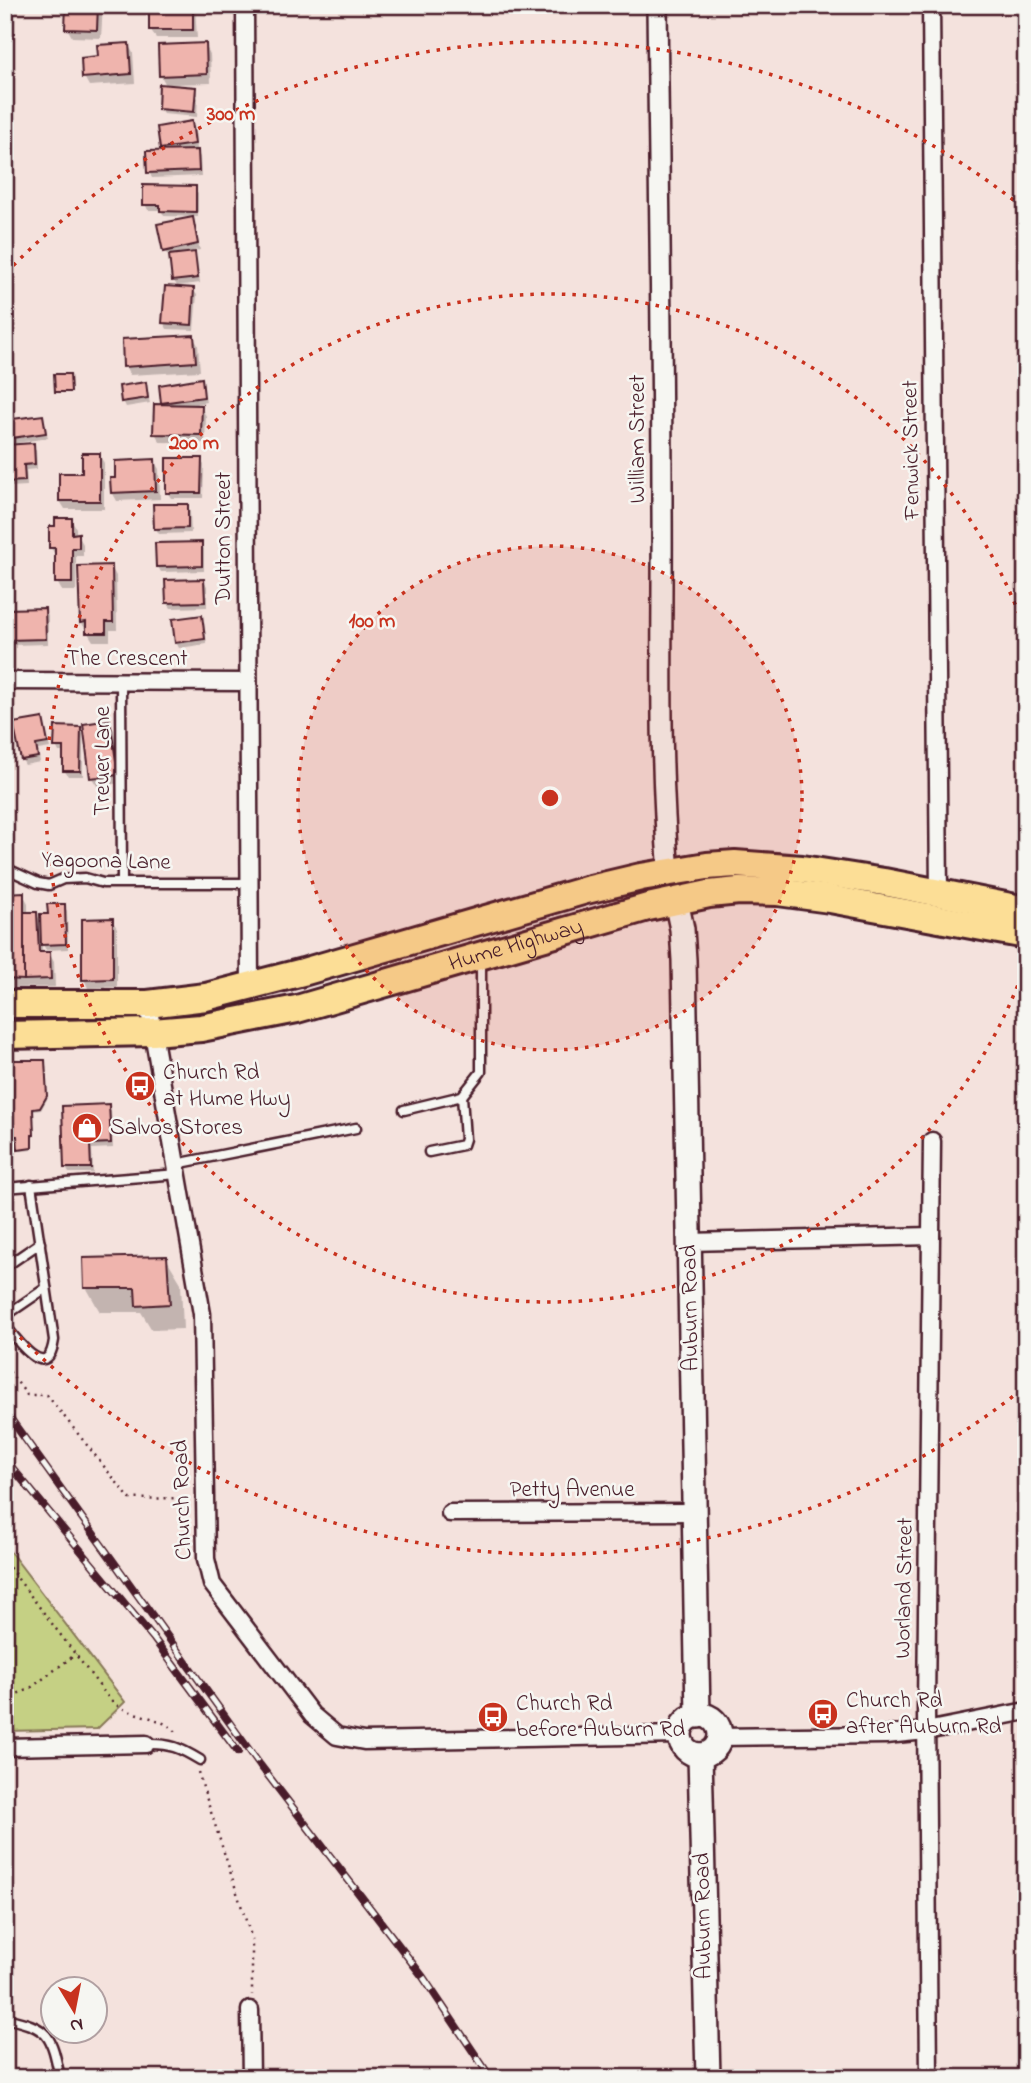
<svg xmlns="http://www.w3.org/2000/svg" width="1031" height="2083" viewBox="0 0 1031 2083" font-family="'Indie Flower',sans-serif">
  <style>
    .green { fill: #c5d084; stroke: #887858; stroke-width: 2 }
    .shadow { fill: #0003 }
    .building { fill: #efb4ad; stroke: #4a1f2b; stroke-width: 2 }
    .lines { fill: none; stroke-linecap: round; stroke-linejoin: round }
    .service-casing { stroke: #4a1f2b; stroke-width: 13 }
    .minor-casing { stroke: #4a1f2b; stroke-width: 21 }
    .tertiary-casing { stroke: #4a1f2b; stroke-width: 24 }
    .secondary-casing { stroke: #4a1f2b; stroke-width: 28 }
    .trunk-casing { stroke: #4a1f2b; stroke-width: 32 }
    .path { stroke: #4a1f2b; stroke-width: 2.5; stroke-dasharray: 2 5; stroke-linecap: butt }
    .service { stroke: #f6f6f2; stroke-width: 8 }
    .minor { stroke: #f6f6f2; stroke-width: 16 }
    .tertiary { stroke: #f6f6f2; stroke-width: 19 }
    .secondary { stroke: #f6f6f2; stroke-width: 23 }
    .trunk { stroke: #fcde96; stroke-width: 26 }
    .rail-casing { stroke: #4a1f2b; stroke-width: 8 }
    .rail { stroke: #f6f6f2; stroke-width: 5; stroke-dasharray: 16; stroke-linecap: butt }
    .ring { fill: none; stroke: #c8321e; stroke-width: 3.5; stroke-dasharray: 3.5 7 }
    .labels { text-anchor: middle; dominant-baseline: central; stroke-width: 5; stroke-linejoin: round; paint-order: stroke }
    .street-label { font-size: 23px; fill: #4a1f2b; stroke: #f6f6f2 }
    .poi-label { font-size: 23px; fill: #4a1f2b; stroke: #f6f6f2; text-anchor: start }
    .centre { fill: #c8321e; stroke: #f6f6f2; stroke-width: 3.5 }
    .ring-label { font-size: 21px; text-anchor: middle; font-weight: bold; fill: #c8321e; stroke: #f6f6f2; stroke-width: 5; stroke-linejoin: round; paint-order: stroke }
  </style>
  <rect width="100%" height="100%" fill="#f4e2dd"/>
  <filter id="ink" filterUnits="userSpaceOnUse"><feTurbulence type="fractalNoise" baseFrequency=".0143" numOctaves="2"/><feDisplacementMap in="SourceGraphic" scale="14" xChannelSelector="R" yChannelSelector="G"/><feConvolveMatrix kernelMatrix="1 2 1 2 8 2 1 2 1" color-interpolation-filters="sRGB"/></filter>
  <g filter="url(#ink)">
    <polygon class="green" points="5,1545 125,1702 97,1729 5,1731"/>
    <g class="shadow">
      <polygon points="68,5 103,5 101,38 72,37 67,28"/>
      <polygon points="151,5 195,5 197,38 156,38 151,30"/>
      <polygon points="128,44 133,53 135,83 89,86 84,77 100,58"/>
      <polygon points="205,45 210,54 211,83 169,84 169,87 195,88 198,94 197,117 163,114 159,109 167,87 161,76"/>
      <polygon points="192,123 195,129 197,149 196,149 200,157 201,176 152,178 149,172 164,153 162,148"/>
      <polygon points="195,188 198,193 198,217 164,216 161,210 148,210 145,204"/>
      <polygon points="192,219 200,250 193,251 197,259 200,283 177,286 174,281 171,256 168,256 165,251"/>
      <polygon points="193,290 197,295 194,330 167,329 164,323"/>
      <polygon points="193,337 198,345 200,371 130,375 125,366"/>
      <polygon points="201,380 206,402 190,405 190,407 201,407 206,416 205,443 160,442 155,433 165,406 163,403"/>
      <polygon points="145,384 150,403 126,407 123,401"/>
      <polygon points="43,416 48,438 10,444 7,438"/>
      <polygon points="33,445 36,450 37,469 26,470 27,486 9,487 5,474"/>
      <polygon points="99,454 104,463 104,509 65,509 60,501"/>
      <polygon points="201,460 204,465 203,498 171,498 167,492"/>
      <polygon points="154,461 159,469 160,499 117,501 112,492"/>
      <polygon points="187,505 190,511 191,533 159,534 156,529"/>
      <polygon points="71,520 76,528 76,535 78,535 83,544 83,556 76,556 76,591 62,591 57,582 56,556 51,548 57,528"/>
      <polygon points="201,543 204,549 204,571 161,572 158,567"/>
      <polygon points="111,567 116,576 117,630 110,630 110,641 93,641 81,622"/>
      <polygon points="203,581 207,586 207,607 171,608 167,602"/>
      <polygon points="44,610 48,615 48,644 12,645 9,640"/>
      <polygon points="201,617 204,622 207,644 179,648 176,642"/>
      <polygon points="42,720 50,748 38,750 40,762 25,765 22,760"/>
      <polygon points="109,722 114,730 121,783 97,786 92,778"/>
      <polygon points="80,728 83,734 83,776 68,776 64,770 65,752 59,752 56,746"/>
      <polygon points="5,894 23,894 28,903 28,914 36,913 42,924 49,915 64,905 67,911 68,949 46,950 42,943 42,954 49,953 54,962 55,987 5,988"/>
      <polygon points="112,920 117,928 117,987 88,988 84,979"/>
      <polygon points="5,1062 44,1062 46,1064 47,1099 41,1110 33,1111 34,1137 32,1137 32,1150 21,1151 19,1137 14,1135 13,1111 5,1111"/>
      <polygon points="108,1106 111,1111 113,1148 92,1149 93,1173 69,1173 66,1168"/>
      <polygon points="166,1258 181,1283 183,1329 152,1330 141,1312 100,1312 86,1287"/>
    </g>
    <g class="building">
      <polygon points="66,5 98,5 97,30 65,29"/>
      <rect x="149" y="5" width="44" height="25"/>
      <polygon points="129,43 131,74 82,78 81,58 98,56 97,45"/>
      <polygon points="206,43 207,74 159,76 158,45"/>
      <polygon points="159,84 196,87 194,112 158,109"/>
      <polygon points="192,121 195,144 160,149 157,127"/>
      <polygon points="198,150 199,171 147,173 146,151"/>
      <polygon points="143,185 196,186 196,212 160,211 160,205 143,205"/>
      <polygon points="193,217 198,244 163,252 157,224"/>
      <polygon points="195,252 198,278 172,281 169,255"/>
      <polygon points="165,286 194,288 192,325 162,323"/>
      <polygon points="194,335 196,362 123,367 122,339"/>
      <polygon points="54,374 70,374 71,392 55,392"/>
      <polygon points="202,378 204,397 161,403 159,385"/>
      <polygon points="146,382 148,398 121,402 119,386"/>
      <polygon points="154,404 202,405 201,435 153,434"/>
      <polygon points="43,415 46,433 5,439 5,420"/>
      <polygon points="34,443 35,464 24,465 25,481 5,482 5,445"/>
      <polygon points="82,453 100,453 100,501 59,501 59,473 82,473"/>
      <polygon points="166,458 202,458 201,493 166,493"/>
      <polygon points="155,459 156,491 111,493 110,478 115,478 115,461"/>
      <polygon points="153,504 188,504 188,528 154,529"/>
      <polygon points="55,518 72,518 72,534 79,533 79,548 72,548 72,583 55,583 55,548 49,548 49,526 55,526"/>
      <polygon points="202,542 202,566 156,567 155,543"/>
      <polygon points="112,565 113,622 106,622 106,633 86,633 86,622 80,623 78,566"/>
      <polygon points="204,579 205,602 166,603 165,580"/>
      <polygon points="45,608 46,639 7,640 6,609"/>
      <polygon points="202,615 205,639 175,643 172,619"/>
      <polygon points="43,718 48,743 36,745 38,757 21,760 13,723"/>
      <polygon points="110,720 118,775 90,778 83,724"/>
      <polygon points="55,726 81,727 80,771 63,771 63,747 54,747"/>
      <polygon points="24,892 24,980 5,979 5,893"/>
      <polygon points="47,904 65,904 66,944 41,945 40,914 48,914"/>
      <polygon points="24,912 37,912 39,952 50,952 51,979 24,980"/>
      <polygon points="113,918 113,979 82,980 82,919"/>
      <polygon points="5,1060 10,1060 11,1109 5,1109"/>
      <polygon points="10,1060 45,1060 47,1096 40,1108 33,1109 34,1135 32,1135 32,1148 18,1150 17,1136 13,1136"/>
      <polygon points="109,1104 111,1143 90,1144 91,1168 64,1168 62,1106"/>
      <polygon points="167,1256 170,1304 136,1306 135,1288 84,1288 83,1258"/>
    </g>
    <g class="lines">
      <g class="service-casing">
        <g id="service">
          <polyline points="121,682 122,882"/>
          <polyline points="5,868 38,883 49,885 63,879 85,878 103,883 250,883"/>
          <polyline points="404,1110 462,1096 481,1072 481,958"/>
          <polyline points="429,1152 463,1145 465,1139 462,1096"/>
          <polyline points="176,1164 356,1128"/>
          <polyline points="5,1188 178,1174"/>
          <polyline points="5,1267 40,1243"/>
          <polyline points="5,1316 46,1288"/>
          <path d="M 5,1325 C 16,1339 48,1385 54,1340 L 31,1185"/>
          <path d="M 146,1744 C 170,1743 180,1748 200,1760"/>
          <path d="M 5,2018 C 50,2028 51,2034 60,2078"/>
        </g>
      </g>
      <g class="minor-casing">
        <g id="minor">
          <polyline points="245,5 250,987"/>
          <polyline points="931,5 939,894"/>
          <polyline points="5,681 248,682"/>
          <polyline points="148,1004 202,1314 206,1559 212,1584 312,1715 337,1736 364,1741 680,1735"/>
          <polyline points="689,1242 931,1236"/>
          <polyline points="450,1513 695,1512"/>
          <polyline points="719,1737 886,1735 926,1731 1026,1711"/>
          <polyline points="5,1747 146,1744"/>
          <polyline points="250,2010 251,2078"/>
          <polyline points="929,2078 926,1709 932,1141"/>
        </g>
      </g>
      <g class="tertiary-casing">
        <path id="tertiary" d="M 657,5 C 659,173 662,340 662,507 C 663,629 658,751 669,872"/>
      </g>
      <g class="secondary-casing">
        <g id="secondary">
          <polyline points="676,901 682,929 684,960 698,1716"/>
          <circle cx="700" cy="1735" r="20"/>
          <polyline points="700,1755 708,2078"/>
        </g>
      </g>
      <g class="trunk-casing">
        <g id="trunk">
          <polyline points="5,1004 148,1004 206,997 303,972 586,890 641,877 707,866 735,864 802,869 884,882 1026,910"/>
          <path id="s1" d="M 5,1035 L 153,1032 L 201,1028 L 297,1009 L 648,907 L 709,894 L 739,891 L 778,892 L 830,899 L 1026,935"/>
        </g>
      </g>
      <g class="path">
        <polyline points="5,1366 27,1395 47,1395 130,1499 182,1498"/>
        <path d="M 5,1562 L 111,1701 C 131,1718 162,1714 179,1735"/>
        <polyline points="5,1698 28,1690 76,1654"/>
        <polyline points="198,1772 252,1939 252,1995"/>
      </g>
      <use href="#service" class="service"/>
      <use href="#minor" class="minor"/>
      <use href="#tertiary" class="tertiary"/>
      <use href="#secondary" class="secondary"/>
      <use href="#trunk" class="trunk"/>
      <g class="rail-casing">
        <g id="rail">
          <polyline points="5,1411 260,1765 423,1977 491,2078"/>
          <polyline points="5,1459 154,1639 238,1752"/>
        </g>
      </g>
      <use href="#rail" class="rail"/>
    </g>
  </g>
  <circle cx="550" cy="798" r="252" fill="#c8321e" fill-opacity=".12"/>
  <g class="ring">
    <circle cx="550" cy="798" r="252"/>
    <path d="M1025 966A504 504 0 1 1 1025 630"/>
    <path d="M1021 1390A756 756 0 0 1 6 1323M6 273A756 756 0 0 1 1021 206"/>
  </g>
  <defs>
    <g id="bus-disc" transform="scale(1.575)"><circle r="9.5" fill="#c8321e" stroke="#f6f6f2"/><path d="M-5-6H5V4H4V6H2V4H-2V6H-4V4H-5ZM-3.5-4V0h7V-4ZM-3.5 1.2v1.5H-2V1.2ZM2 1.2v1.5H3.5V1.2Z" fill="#fff"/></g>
    <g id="shop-disc" transform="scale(1.575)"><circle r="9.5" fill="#c8321e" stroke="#f6f6f2"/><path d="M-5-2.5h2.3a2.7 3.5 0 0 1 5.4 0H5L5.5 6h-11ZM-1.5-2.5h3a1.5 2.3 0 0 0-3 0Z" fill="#fff"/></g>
  </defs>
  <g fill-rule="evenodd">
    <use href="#bus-disc" x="140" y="1086"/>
    <use href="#shop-disc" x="87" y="1128"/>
    <use href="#bus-disc" x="823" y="1714"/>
    <use href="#bus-disc" x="493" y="1717"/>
  </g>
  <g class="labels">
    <g class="street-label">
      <text transform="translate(638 439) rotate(-90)">William Street</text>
      <text transform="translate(912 450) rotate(-91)">Fenwick Street</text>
      <text transform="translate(224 538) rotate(-90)">Dutton Street</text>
      <text x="127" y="659">The Crescent</text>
      <text transform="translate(103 761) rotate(-90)">Treuer Lane</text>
      <text transform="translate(106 862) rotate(1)">Yagoona Lane</text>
      <text stroke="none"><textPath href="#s1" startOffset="522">Hume Highway</textPath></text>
      <text transform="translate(691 1308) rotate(-91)">Auburn Road</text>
      <text x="572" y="1490">Petty Avenue</text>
      <text transform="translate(183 1500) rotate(-92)">Church Road</text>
      <text transform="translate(905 1588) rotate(-89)">Worland Street</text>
      <text transform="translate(704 1916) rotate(-91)">Auburn Road</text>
    </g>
    <g class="poi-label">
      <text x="163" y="1073">Church Rd<tspan x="163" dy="26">at Hume Hwy</tspan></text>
      <text x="110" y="1128">Salvos Stores</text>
      <text x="846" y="1701">Church Rd<tspan x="846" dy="26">after Auburn Rd</tspan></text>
      <text x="516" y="1704">Church Rd<tspan x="516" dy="26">before Auburn Rd</tspan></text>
    </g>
  </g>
  <circle cx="550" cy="798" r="10" class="centre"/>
  <g class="ring-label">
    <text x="231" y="120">300 m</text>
    <text x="194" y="449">200 m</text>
    <text x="372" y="627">100 m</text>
  </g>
  <rect width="1031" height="2083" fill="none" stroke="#f6f6f2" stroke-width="28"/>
  <rect x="14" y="14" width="1003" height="2055" fill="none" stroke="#4a1f2b" stroke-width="2.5" filter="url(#ink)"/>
  <g transform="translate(74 2010) rotate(170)"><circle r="33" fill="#f6f6f2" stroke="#b1a0a2" stroke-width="2"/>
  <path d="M0-5L12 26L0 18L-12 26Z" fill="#c8321e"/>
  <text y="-10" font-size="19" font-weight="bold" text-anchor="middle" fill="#4a1f2b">N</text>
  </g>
</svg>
